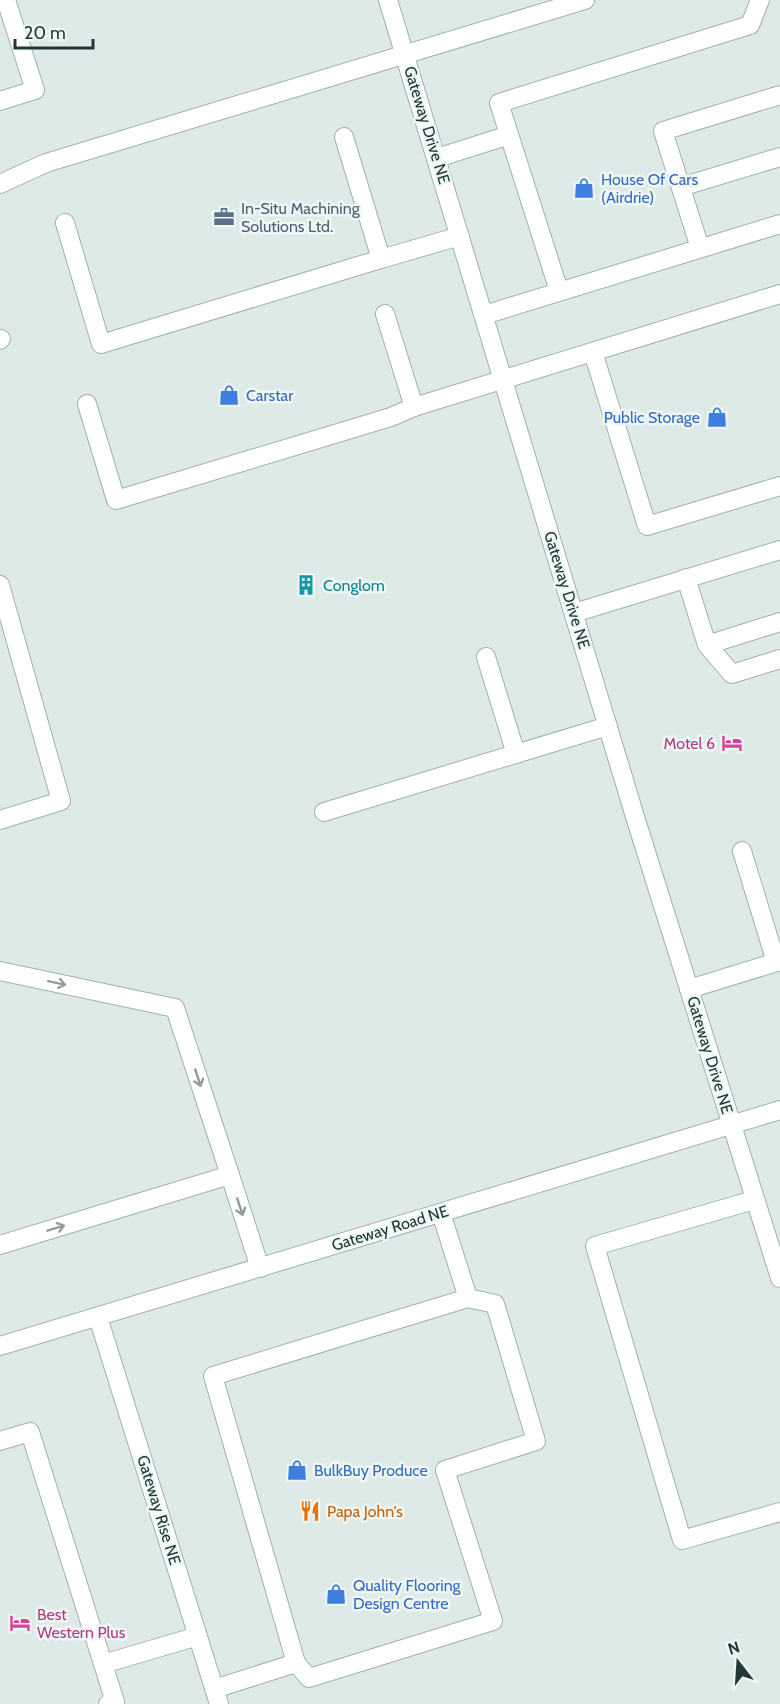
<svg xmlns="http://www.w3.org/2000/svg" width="780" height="1704" viewBox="0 0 780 1704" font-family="Cabin,sans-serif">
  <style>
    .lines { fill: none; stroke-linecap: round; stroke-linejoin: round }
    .minor-casing { stroke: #a1b1af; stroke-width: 20 }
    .minor { stroke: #fff; stroke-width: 18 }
    .oneway { stroke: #909c9c }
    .labels { text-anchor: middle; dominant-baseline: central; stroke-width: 5; stroke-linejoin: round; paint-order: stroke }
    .street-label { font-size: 16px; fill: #203938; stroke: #eef7f4 }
    .shop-label { font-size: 16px; fill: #366cbe; stroke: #eef7f4; text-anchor: start }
    .service-label { font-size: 16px; fill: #4e5e75; stroke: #eef7f4; text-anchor: start }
    .culture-label { font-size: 16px; fill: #0d838f; stroke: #eef7f4; text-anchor: start }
    .hotel-label { font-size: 16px; fill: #b23c85; stroke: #eef7f4; text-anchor: end }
    .food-label { font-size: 16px; fill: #c56008; stroke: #eef7f4; text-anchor: start }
  </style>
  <rect width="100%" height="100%" fill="#deeae7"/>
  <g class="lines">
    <g class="minor-casing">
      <g id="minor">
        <polyline points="388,0 636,820 780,1278"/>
        <polyline points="0,101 35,90 6,0"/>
        <polyline points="344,137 381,259 460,236"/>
        <polyline points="437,158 509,135"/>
        <polyline points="0,184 46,163 585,0"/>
        <polyline points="681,187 780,157"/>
        <polyline points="65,223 101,344 381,259"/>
        <polyline points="700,248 663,131 780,95"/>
        <polyline points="559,291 499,103 750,25 760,0"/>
        <polyline points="385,314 414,407 780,294"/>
        <polyline points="484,315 780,224"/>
        <polyline points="0,340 1,339"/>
        <polyline points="593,352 647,526 780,486"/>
        <polyline points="87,404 116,500 391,417 414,407"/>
        <polyline points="686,578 707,645 780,622"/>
        <polyline points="0,585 61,801 0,820"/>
        <polyline points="574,613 780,550"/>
        <polyline points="707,645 732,674 780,659"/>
        <polyline points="486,657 516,754"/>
        <polyline points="324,812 608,726"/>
        <polyline points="742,851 776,962"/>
        <polyline points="0,971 175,1008 230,1175"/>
        <polyline points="689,989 780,961"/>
        <polyline points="754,1200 595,1246 682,1540 780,1512"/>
        <polyline points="0,1245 230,1175 260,1268"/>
        <polyline points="98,1317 219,1704"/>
        <polyline points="0,1346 780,1110"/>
        <polyline points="0,1441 30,1432 115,1702 108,1704"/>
        <polyline points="296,1663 309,1678 493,1621 445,1470 536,1441 495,1304 468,1298"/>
        <polyline points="103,1664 198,1636"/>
        <polyline points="214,1689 296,1663 213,1376 468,1298 441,1213"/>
      </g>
    </g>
    <use href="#minor" class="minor"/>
  </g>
  <defs><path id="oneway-shaft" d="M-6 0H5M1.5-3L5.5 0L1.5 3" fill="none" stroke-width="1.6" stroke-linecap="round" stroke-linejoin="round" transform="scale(1.5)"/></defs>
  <g class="oneway">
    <use href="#oneway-shaft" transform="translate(57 983) rotate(12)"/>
    <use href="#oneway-shaft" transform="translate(198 1078) rotate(72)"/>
    <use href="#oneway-shaft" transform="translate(240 1207) rotate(72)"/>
    <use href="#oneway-shaft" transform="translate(56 1228) rotate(-17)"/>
  </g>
  <defs>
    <g id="shop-bare" transform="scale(1.62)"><path d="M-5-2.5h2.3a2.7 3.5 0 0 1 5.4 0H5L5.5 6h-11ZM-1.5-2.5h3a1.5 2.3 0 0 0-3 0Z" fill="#3f7fe0" stroke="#eef7f4" stroke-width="2.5" paint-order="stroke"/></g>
    <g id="office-bare" transform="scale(1.62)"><path d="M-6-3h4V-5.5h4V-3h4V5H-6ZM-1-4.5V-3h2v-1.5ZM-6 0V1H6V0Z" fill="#5c6f8a" stroke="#eef7f4" stroke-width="2.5" paint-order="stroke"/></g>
    <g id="building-bare" transform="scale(1.62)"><path d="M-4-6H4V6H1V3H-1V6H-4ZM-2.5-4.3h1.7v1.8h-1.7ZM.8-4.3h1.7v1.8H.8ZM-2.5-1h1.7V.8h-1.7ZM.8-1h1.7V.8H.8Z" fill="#0f9aa8" stroke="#eef7f4" stroke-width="2.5" paint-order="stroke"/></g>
    <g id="hotel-bare" transform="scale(1.62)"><path d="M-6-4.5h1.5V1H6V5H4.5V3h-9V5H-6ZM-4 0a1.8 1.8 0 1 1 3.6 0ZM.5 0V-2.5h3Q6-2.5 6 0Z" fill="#d1479c" stroke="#eef7f4" stroke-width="2.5" paint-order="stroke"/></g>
    <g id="restaurant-bare" transform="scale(1.62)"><path d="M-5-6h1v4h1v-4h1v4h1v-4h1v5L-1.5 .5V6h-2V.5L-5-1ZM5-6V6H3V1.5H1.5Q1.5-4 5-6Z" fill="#e8710a" stroke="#eef7f4" stroke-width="2.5" paint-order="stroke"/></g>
  </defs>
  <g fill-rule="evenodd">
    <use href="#shop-bare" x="584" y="188"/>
    <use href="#office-bare" x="224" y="217"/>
    <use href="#shop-bare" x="229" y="395"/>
    <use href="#shop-bare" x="717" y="417"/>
    <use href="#building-bare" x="306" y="585"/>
    <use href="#hotel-bare" x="732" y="743"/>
    <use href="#shop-bare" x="297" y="1470"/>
    <use href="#restaurant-bare" x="310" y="1511"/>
    <use href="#shop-bare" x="336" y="1594"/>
    <use href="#hotel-bare" x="20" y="1623"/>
  </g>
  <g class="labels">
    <g class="street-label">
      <text transform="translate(427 125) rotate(73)">Gateway Drive NE</text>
      <text transform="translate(567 590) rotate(73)">Gateway Drive NE</text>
      <text transform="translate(710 1055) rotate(73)">Gateway Drive NE</text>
      <text transform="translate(390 1228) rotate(-17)">Gateway Road NE</text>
      <text transform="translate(159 1510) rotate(73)">Gateway Rise NE</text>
    </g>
    <g class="shop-label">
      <text x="601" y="179">House Of Cars<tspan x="601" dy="18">(Airdrie)</tspan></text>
      <text x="246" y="395">Carstar</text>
      <text x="700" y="417" text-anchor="end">Public Storage</text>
      <text x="314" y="1470">BulkBuy Produce</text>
      <text x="353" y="1585">Quality Flooring<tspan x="353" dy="18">Design Centre</tspan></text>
    </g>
    <g class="service-label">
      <text x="241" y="208">In-Situ Machining<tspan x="241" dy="18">Solutions Ltd.</tspan></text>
    </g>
    <g class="culture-label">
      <text x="323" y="585">Conglom</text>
    </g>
    <g class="hotel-label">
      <text x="715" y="743">Motel 6</text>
      <text x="37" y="1614" text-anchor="start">Best<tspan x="37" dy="18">Western Plus</tspan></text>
    </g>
    <g class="food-label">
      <text x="327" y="1511">Papa John's</text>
    </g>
  </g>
  <g transform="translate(738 1662) rotate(343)" stroke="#eef7f4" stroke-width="4.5" paint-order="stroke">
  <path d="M0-4.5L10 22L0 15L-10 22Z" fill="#203938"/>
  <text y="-9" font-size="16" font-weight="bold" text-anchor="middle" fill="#203938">N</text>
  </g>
  <path d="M15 39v9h78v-9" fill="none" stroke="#203938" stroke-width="3"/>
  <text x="24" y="39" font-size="18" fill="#203938" stroke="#eef7f4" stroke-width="4.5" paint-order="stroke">20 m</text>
</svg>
